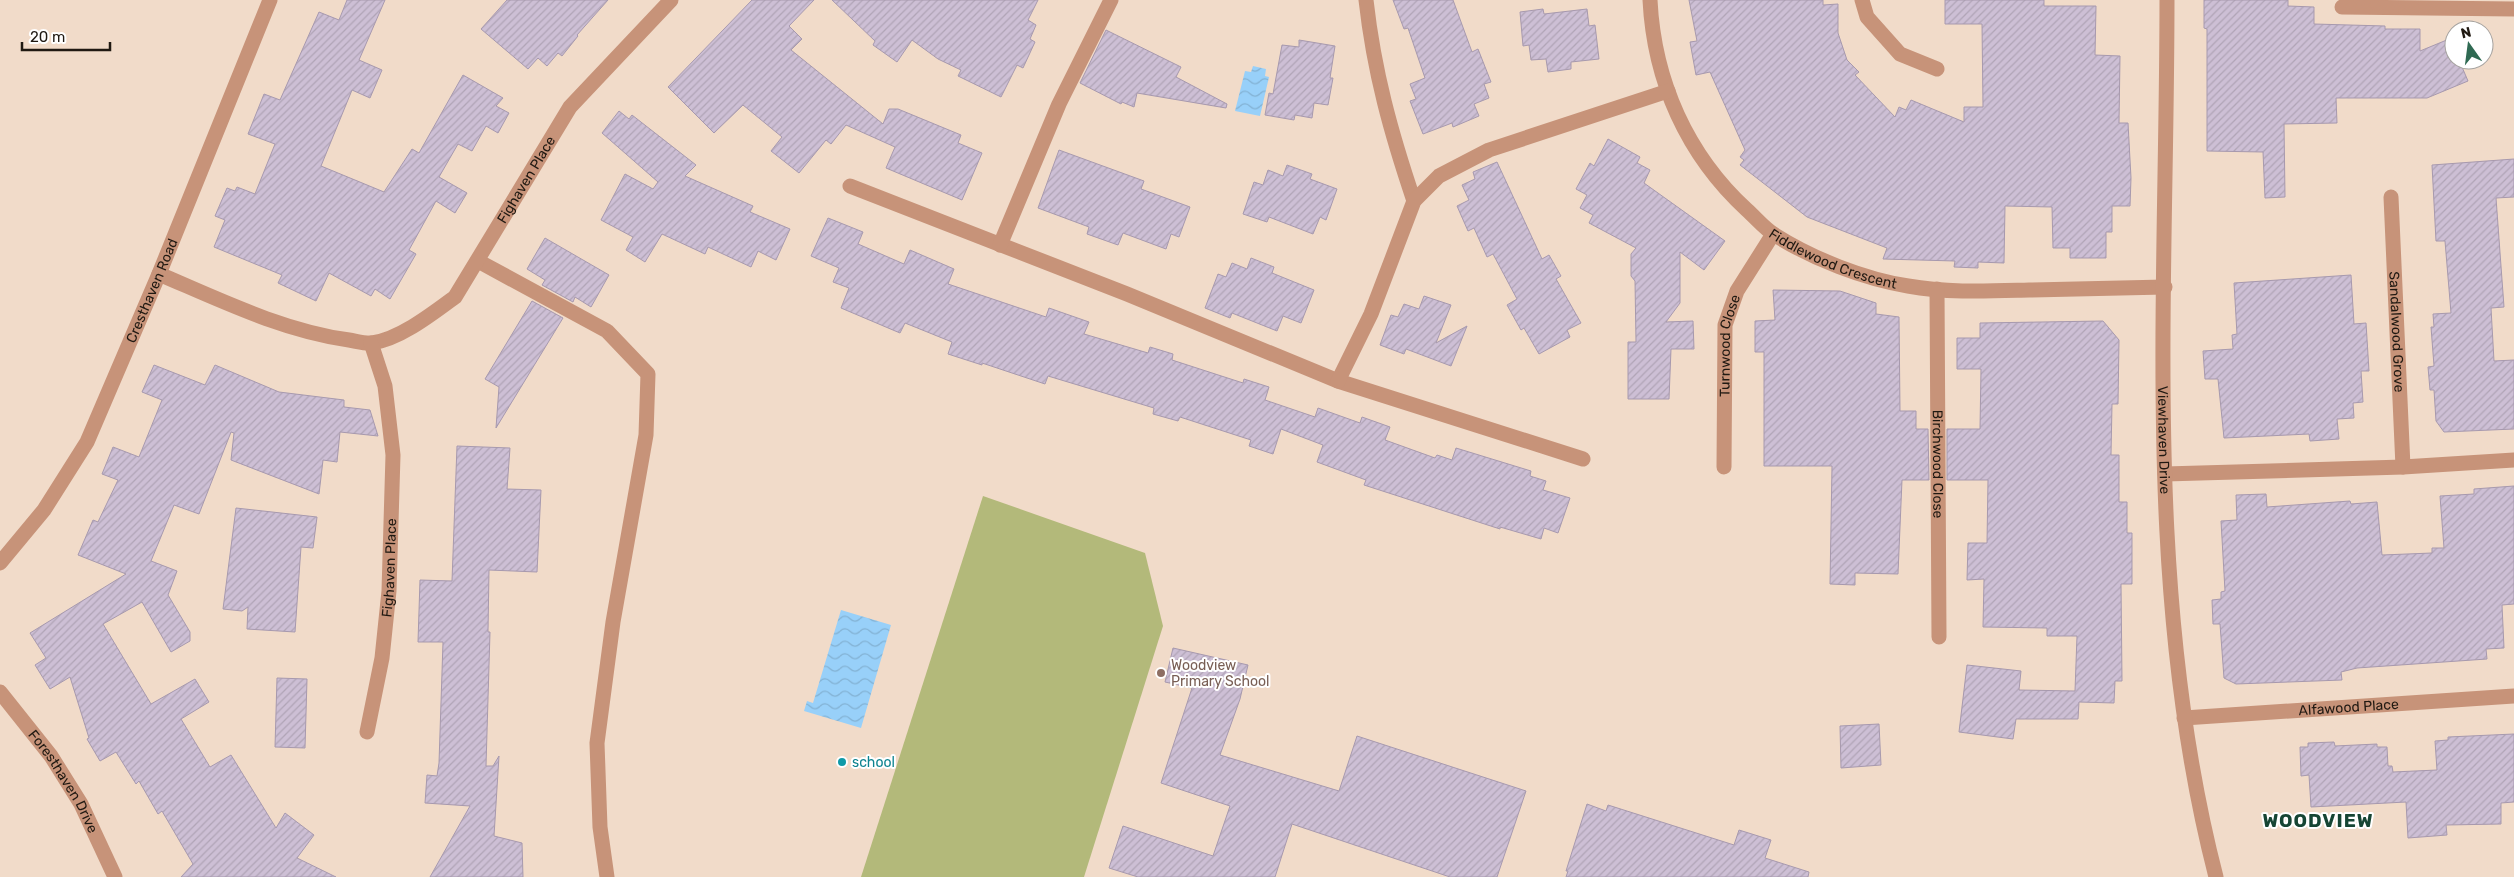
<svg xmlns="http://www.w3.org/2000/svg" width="2514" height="877" viewBox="0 0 2514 877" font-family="Rubik,sans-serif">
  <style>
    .garden { fill: #b3b97a }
    .water { fill: url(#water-waves) }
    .building { fill: url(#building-hatch); stroke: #a799ae }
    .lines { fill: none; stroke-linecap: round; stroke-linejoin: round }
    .minor { stroke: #c79379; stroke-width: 15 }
    .tertiary { stroke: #c79379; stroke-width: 15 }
    .education-dot { fill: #8d6e63; stroke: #fff; stroke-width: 2 }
    .culture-dot { fill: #0f9aa8; stroke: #fff; stroke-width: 2 }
    .labels { text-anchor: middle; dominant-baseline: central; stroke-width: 4; stroke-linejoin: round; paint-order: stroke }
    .street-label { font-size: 14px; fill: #201912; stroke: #fff }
    .education-label { font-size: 14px; fill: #785e54; stroke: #fff; text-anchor: start }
    .culture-label { font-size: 14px; fill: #0d838f; stroke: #fff; text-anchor: start }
    .district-label { font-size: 19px; font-weight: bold; letter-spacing: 1px; fill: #164534; stroke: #fff }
  </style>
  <defs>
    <pattern id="water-waves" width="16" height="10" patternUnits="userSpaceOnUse" patternTransform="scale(1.25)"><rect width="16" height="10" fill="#98d0f9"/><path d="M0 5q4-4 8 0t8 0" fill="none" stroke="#83b2d4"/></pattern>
    <pattern id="building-hatch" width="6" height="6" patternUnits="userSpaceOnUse" patternTransform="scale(1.25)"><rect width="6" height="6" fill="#cdbfd5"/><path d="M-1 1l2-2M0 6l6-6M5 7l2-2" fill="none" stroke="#b0a4b6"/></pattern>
  </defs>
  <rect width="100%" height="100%" fill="#f1dbc9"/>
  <polygon class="garden" points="983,496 1145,553 1163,626 1084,877 861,877"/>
  <g class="water">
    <polygon points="1253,66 1266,69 1265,76 1269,77 1260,116 1235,111 1245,71 1251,72"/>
    <polygon points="841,610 891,625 861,728 804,711 807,701 813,703"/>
  </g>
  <g class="building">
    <polygon points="347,0 385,0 359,60 382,70 370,98 352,90 321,166 384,192 412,149 419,153 463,75 503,98 496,106 509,113 498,133 486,126 472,151 458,144 439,177 467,193 455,213 436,201 409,250 416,254 390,299 375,289 371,296 329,273 316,301 278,283 282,275 214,247 225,220 215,216 227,188 235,191 237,187 255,194 275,144 248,134 264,94 280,100 319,12 339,20"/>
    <polygon points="507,0 608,0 577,35 578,36 562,56 558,53 547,66 538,58 528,69 481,29"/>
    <polygon points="752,0 814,0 789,26 802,39 791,50 883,124 889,109 898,109 961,135 958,143 982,153 962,200 886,168 895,147 846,125 831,144 826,140 799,173 771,151 782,137 743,105 714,133 668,87"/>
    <polygon points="832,0 1038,0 1028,20 1036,25 1030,39 1035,42 1023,68 1017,65 1001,97 958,76 961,70 938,59 912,40 897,62 873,45 875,41"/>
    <polygon points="1393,0 1453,0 1472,52 1478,49 1491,82 1484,84 1489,98 1474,104 1479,116 1453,127 1452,123 1423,134 1410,101 1416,99 1410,84 1425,78 1408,28 1404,29"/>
    <polygon points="1689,0 1823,0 1823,5 1838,4 1838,33 1847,60 1859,72 1855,75 1895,117 1899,107 1906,110 1911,100 1964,122 1964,107 1983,107 1982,24 1945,24 1945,0 2044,0 2044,6 2096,6 2095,55 2120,56 2119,123 2128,123 2131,178 2130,206 2112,206 2112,232 2106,232 2106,258 2070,258 2070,248 2053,248 2052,207 2005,206 2004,263 1978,262 1978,268 1954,267 1955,261 1883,259 1887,248 1807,217 1740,165 1744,160 1740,157 1745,150 1710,72 1696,75 1690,42 1697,41"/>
    <polygon points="2204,0 2288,0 2288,6 2314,7 2314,24 2385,26 2385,29 2420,29 2420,51 2454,37 2454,60 2459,60 2468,81 2427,98 2336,98 2337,123 2284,124 2285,197 2265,198 2263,152 2207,151 2207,29 2204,28"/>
    <polygon points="1543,9 1544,14 1587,9 1589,26 1595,25 1599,59 1571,62 1571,69 1548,72 1546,59 1531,60 1529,45 1523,46 1520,12"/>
    <polygon points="1106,30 1181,67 1176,77 1227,104 1226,108 1137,93 1134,107 1122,102 1121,104 1080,83"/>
    <polygon points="1299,40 1335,46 1330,78 1333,78 1328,105 1314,103 1312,118 1295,115 1294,120 1265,115 1269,93 1273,94 1282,45 1299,47"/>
    <polygon points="619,111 629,119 632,115 696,165 685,176 753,206 750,212 790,229 776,260 758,251 751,267 708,247 705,254 662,234 645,262 626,250 633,237 601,220 625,174 653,189 658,182 602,133"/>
    <polygon points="1608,139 1640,157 1637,163 1650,170 1644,183 1725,241 1704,270 1680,252 1680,303 1666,322 1693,321 1694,349 1671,349 1669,399 1628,399 1628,342 1636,342 1635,281 1631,276 1631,254 1636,248 1589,223 1593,215 1580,208 1587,195 1576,189 1590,163 1594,166"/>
    <polygon points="1059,150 1144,181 1141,189 1190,207 1179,237 1171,234 1166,249 1123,233 1118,245 1087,234 1089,227 1038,208"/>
    <polygon points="2514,159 2514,197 2496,198 2504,307 2491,308 2494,361 2514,360 2514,429 2444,432 2436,421 2434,390 2430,390 2428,367 2434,366 2431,327 2434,327 2433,314 2451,313 2445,241 2436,241 2432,165"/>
    <polygon points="1497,162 1542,259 1549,255 1561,276 1556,279 1581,323 1567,330 1570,337 1539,354 1524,328 1521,330 1507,305 1517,299 1493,254 1487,257 1474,228 1468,231 1457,206 1469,200 1462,185 1475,179 1473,172"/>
    <polygon points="1287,165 1312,174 1310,179 1337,189 1326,220 1320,217 1313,234 1269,217 1267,222 1243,214 1254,182 1263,185 1268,170 1283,176"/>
    <polygon points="828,218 863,232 858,244 904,264 910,250 954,269 948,284 1046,317 1049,308 1089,322 1084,334 1148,353 1150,347 1173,354 1172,360 1243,383 1244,379 1269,387 1265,400 1315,417 1318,408 1360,423 1362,417 1390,427 1385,440 1435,458 1437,455 1452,460 1456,448 1531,471 1530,476 1546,481 1543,490 1570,498 1558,533 1544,528 1541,539 1500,527 1500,529 1364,485 1366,480 1317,462 1323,445 1281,429 1273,454 1249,446 1251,440 1180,417 1178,421 1153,414 1154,408 1048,376 1045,384 982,363 982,365 948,354 952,342 905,323 900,333 841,308 849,288 833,282 839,268 811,256"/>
    <polygon points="545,238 609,275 591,307 575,297 573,302 542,285 545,280 527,269"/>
    <polygon points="1251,258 1274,267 1272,273 1314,290 1301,323 1283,316 1277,331 1232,313 1230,318 1205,308 1218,274 1226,277 1232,263 1247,269"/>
    <polygon points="2351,275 2354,324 2366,323 2369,371 2361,371 2363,402 2353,403 2354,418 2337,419 2339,439 2310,441 2309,434 2224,438 2218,379 2205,379 2203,351 2233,349 2232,335 2237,334 2234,283"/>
    <polygon points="1773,290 1840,291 1876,303 1876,314 1899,317 1900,411 1916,411 1916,429 1928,429 1929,480 1902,480 1898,574 1855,573 1855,585 1830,584 1832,466 1764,466 1764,352 1755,352 1755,321 1775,320"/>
    <polygon points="1424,296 1451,305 1436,343 1467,326 1451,366 1406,349 1404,354 1380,345 1391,315 1398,317 1404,304 1419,309"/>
    <polygon points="532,301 563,318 496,428 499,387 485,379"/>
    <polygon points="2103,321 2119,340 2118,404 2112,404 2111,455 2119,455 2119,502 2127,502 2127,533 2132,533 2132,584 2121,584 2122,681 2115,681 2114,703 2079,702 2078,719 2016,719 2013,739 1959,732 1967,665 2021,671 2019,690 2075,691 2077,636 2047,636 2047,628 1983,627 1984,579 1967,580 1968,543 1987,543 1988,480 1947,480 1947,429 1980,429 1981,369 1957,369 1957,338 1980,338 1980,323"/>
    <polygon points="154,365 205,385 215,365 279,392 344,400 344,407 370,410 378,436 340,432 337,462 323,460 319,494 231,460 234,433 231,432 199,514 174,505 151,561 177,571 168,595 190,632 190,641 171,652 142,602 103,624 151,704 195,679 209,702 181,719 210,767 231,755 276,828 285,813 314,835 297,858 336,877 181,877 193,864 162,811 158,814 139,781 136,784 116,752 100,761 87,739 89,738 70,677 50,689 35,665 46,658 30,633 126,574 78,555 93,520 98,522 118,480 102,474 113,447 139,457 162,400 142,392"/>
    <polygon points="457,446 510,448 507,489 541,490 537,572 489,570 488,632 490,632 486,766 493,766 499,756 494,836 522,843 523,877 430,877 470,806 425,803 427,775 437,776 439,763 443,642 418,642 420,580 452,581"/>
    <polygon points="2514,486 2514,604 2502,605 2504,648 2486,649 2487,659 2357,668 2341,672 2342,680 2236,684 2224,678 2220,624 2213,624 2212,600 2221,599 2221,592 2225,591 2221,521 2237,520 2236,495 2266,494 2267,507 2350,501 2351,504 2377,502 2382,555 2432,553 2432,548 2444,548 2440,496 2474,494 2474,489"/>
    <polygon points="236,508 317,517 313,548 301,547 295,632 247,629 248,607 242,611 223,609"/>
    <polygon points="1173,648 1248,665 1240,699 1220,755 1339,791 1357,736 1526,791 1497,877 1450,877 1292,824 1275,877 1138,877 1109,868 1123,826 1213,856 1230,806 1161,783 1192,688 1165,682"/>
    <polygon points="277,678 307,679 305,748 275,747"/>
    <polygon points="1879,724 1881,765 1841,768 1840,726"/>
    <polygon points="2514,734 2514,802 2501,803 2501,824 2446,825 2447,835 2408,838 2406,802 2311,807 2309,775 2301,776 2300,747 2308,747 2308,743 2334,742 2335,746 2377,744 2377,747 2387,747 2388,766 2392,766 2393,772 2437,770 2435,741 2448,740 2448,737"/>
    <polygon points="1587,804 1606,811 1608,805 1734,845 1739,830 1771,840 1765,858 1809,872 1808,877 1566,877 1568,871 1566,871"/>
  </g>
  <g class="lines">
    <g class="minor">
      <path d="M 1366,0 C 1374,72 1391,133 1414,201"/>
      <path id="s1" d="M 1650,0 C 1654,81 1687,155 1747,210 C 1756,218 1765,229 1775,235 C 1813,259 1864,279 1908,286 C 1947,293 1989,291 2029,290 C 2074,289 2119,288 2165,287"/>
      <polyline points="1862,0 1867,17 1900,54 1937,69"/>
      <polyline points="2342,7 2514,9"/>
      <polyline points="850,186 1127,294 1338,381 1583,459"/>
      <path id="s2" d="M 2391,197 L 2403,467"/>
      <polyline points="1000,245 1059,104 1111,0"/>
      <polyline points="478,261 607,331 648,374 646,435 613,622 597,743 600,827 607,877"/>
      <path id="s3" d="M 159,274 C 220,300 283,331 349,340 C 356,341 365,344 372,343 C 400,339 432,314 455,297 L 570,107 L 671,0"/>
      <path id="s4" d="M 1937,289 L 1939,637"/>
      <polyline points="1338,381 1371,314 1414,201 1439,176 1489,150 1668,91"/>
      <path id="s5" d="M 1724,467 L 1725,325 L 1737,291 L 1773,234"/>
      <polyline points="2165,474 2403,467 2514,460"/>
      <path id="s6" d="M 0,563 L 44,510 L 87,442 L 159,274 L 270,0"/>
      <path id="s7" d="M 2184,718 L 2514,696"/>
      <path id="s8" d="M 367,732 L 382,658 L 389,591 L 393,455 L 385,386 L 371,343"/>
    </g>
    <g class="tertiary">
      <path id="s9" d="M 2167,0 C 2167,292 2142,591 2216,877"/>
      <path id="s10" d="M 0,692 L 51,756 L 81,804 L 115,877"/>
    </g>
  </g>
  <circle class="education-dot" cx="1161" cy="673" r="5"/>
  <circle class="culture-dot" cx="842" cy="762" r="5"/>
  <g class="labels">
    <g class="street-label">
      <text stroke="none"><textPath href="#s3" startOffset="458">Fighaven Place</textPath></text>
      <text stroke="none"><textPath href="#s1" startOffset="338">Fiddlewood Crescent</textPath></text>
      <text stroke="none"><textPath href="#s6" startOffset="314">Cresthaven Road</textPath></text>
      <text stroke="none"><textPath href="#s2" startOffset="135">Sandalwood Grove</textPath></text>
      <text stroke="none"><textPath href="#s5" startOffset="122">Turnwood Close</textPath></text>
      <text stroke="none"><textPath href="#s9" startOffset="440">Viewhaven Drive</textPath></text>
      <text stroke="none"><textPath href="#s4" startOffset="175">Birchwood Close</textPath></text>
      <text stroke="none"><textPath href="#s8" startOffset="166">Fighaven Place</textPath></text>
      <text stroke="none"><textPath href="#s7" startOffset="165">Alfawood Place</textPath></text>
      <text stroke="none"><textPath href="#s10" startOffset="110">Foresthaven Drive</textPath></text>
    </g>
    <g class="education-label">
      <text x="1171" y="665">Woodview<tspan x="1171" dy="16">Primary School</tspan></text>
    </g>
    <g class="culture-label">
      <text x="852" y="762">school</text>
    </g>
    <g class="district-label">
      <text x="2318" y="820">WOODVIEW</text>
    </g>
  </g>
  <g transform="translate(2469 45) rotate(346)"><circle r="24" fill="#ffffff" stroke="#a6a3a0"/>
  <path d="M0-4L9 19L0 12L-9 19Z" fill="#2f6a53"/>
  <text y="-8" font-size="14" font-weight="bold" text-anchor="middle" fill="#201912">N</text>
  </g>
  <path d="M22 42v8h88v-8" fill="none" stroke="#201912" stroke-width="2.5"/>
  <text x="30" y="42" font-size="15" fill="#201912" stroke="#ffffff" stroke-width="4" paint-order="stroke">20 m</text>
</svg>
